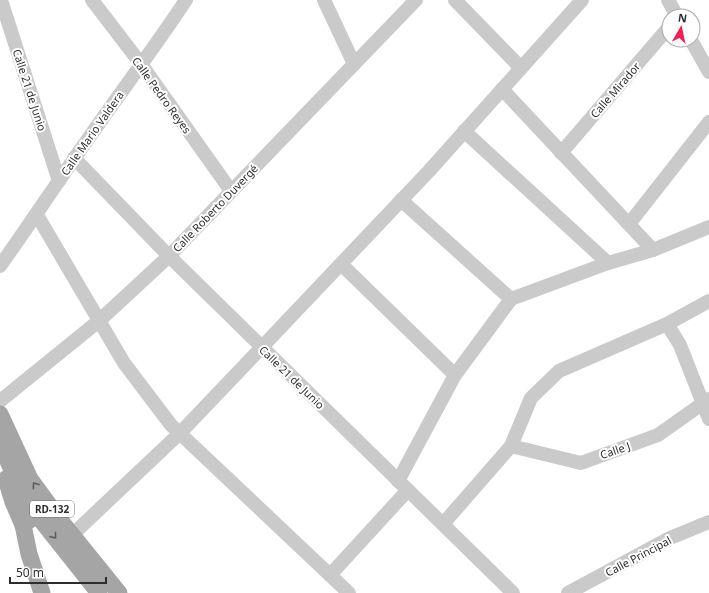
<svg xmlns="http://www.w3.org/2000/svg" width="709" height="593" viewBox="0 0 709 593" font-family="'Noto Sans',sans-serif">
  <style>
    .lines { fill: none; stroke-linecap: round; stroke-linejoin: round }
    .minor { stroke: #cacaca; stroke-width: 14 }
    .major { stroke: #a5a5a5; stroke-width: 17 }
    .oneway { stroke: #5d5d5d }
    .labels { text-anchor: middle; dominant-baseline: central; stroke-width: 4; stroke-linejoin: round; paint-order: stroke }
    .shield { fill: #fff; stroke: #6c6c6c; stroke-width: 1 }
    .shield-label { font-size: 10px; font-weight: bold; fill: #2d2d2d }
    .street-label { font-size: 11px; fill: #2d2d2d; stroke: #fff }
  </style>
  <rect width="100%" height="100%" fill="#fff"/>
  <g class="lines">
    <g class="minor">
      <polyline points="1,0 59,181"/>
      <polyline points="92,0 141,64 231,191"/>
      <polyline points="324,0 354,64"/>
      <polyline points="455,0 521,68"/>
      <polyline points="668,0 677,16"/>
      <polyline points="691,40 709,72"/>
      <polyline points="502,89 653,250"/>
      <polyline points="464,131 608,263"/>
      <polyline points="561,153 669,27"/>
      <polyline points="74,158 169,256 513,593"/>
      <polyline points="401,200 511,299"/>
      <polyline points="37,215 124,363 171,425 349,593"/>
      <polyline points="629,224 709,122"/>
      <polyline points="341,264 455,375"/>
      <path d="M 0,266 C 30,224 58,181 88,139 C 120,93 155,47 186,0"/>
      <polyline points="667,324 680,345 709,419"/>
      <polyline points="0,401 100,320 169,256 416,0"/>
      <polyline points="511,446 581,463 658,435 709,399"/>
      <polyline points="398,481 455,375 511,299 608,263 653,250 709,227"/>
      <polyline points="443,524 511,446 531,398 559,371 667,324 709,301"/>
      <polyline points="72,535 180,433 262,347 429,171 582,0"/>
      <polyline points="330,575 408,490"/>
      <polyline points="568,593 670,538 709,522"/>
    </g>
    <g class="major">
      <polyline points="0,414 30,479 60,520 119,593"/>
      <polyline points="0,443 22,493 37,515 99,593"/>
      <polyline points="6,479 13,502 23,525"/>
      <polyline points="42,593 29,554 23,525 44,509"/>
    </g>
  </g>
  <defs><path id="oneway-chevron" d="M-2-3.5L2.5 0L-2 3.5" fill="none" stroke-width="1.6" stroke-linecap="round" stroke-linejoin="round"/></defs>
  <g class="oneway">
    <use href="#oneway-chevron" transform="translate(35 485) rotate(-126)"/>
    <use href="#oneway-chevron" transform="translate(54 536) rotate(51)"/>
  </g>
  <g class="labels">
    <rect class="shield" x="30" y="501" width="44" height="16" rx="3"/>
    <g class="shield-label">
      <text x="52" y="509">RD-132</text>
    </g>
    <g class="street-label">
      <text transform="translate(30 90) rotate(72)">Calle 21 de Junio</text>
      <text transform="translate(615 90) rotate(-49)">Calle Mirador</text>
      <text transform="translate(162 95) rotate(54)">Calle Pedro Reyes</text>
      <text transform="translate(92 133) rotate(-55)">Calle Mario Valdera</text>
      <text transform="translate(215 208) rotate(-46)">Calle Roberto Duvergé</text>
      <text transform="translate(292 377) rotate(44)">Calle 21 de Junio</text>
      <text transform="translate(615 450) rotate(-19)">Calle J</text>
      <text transform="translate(638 556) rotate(-28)">Calle Principal</text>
    </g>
  </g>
  <g transform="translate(681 28) rotate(9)"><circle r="19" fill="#ffffff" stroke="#ababab"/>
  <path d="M0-3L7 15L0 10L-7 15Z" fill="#f61d55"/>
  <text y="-6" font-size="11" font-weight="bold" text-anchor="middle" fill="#2d2d2d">N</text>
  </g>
  <path d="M10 577v6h96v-6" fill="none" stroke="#2d2d2d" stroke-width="2"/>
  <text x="16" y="577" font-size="12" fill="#2d2d2d" stroke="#ffffff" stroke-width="3" paint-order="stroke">50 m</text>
</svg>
